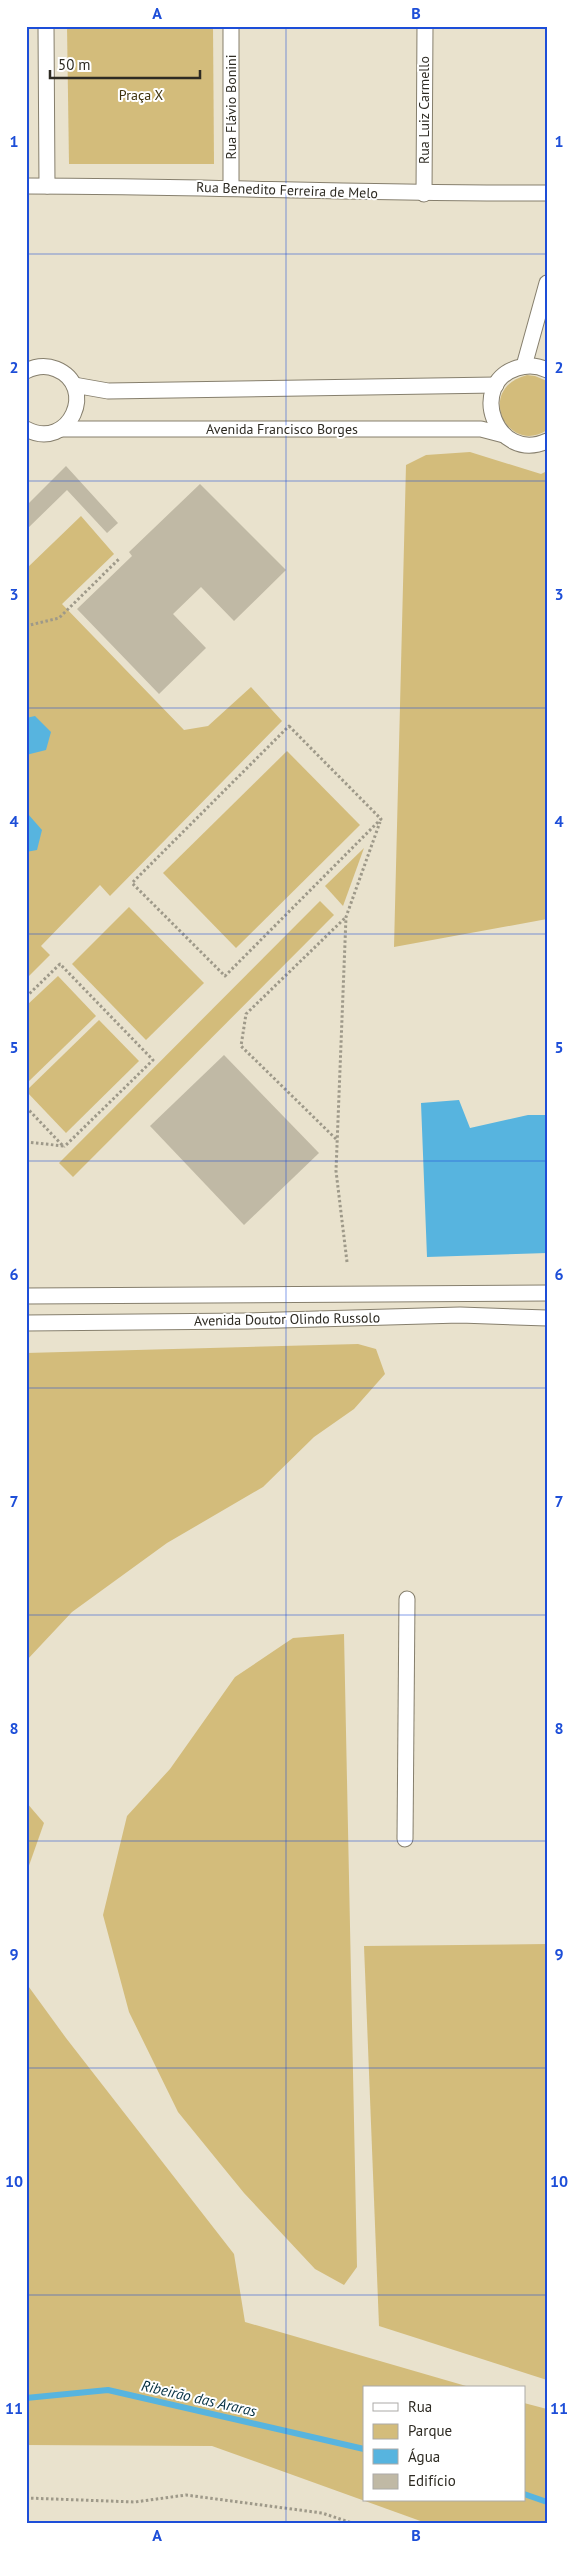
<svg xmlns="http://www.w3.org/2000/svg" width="573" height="2549" viewBox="0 0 573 2549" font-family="'PT Sans',sans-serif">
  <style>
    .green { fill: #d3bc7b }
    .water { fill: #57b4df }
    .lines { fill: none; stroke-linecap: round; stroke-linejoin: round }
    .stream { stroke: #57b4df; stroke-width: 6 }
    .building { fill: #c0b9a5 }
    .street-casing { stroke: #867f6d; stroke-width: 17 }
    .path { stroke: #9e9989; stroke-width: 3; stroke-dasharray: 2.5 2.5; stroke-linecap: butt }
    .street { stroke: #fff; stroke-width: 15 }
    .grid { fill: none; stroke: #1d4ed8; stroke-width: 1; stroke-opacity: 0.55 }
    .labels { text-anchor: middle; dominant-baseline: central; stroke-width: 4; stroke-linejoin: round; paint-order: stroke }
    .park-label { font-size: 14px; fill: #3f330e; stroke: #fff }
    .street-label { font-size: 14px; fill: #2e2b23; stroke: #fff }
    .water-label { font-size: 15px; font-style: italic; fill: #032e40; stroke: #fff }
    .neatline { fill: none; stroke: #1d4ed8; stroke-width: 2 }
    .grid-label { font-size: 16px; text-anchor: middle; font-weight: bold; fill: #1d4ed8 }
  </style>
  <rect width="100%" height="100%" fill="#e9e2cd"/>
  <g class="green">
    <polygon points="67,26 213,26 214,164 69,164"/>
    <path d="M 527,375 L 535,376 L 547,381 L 547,430 C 508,456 474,389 527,375 Z"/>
    <polygon points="470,452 541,474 547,471 547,919 394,947 406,465 426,455"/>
    <polygon points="81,516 114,554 62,604 184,730 208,726 251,687 282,721 110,896 100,885 41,946 50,955 26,979 26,569"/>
    <polygon points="287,751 360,825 236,948 163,873"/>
    <polygon points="364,848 343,906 325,886"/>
    <polygon points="320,901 334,915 73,1177 59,1163"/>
    <polygon points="129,907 204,983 146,1040 72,964"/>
    <polygon points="58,976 96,1016 26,1084 26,1006"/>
    <polygon points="99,1020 139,1061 66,1133 26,1091"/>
    <polygon points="358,1344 376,1349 385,1374 354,1409 314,1437 263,1487 167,1543 72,1612 26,1661 26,1353"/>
    <polygon points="344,1634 357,2267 344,2285 315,2269 244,2193 178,2112 129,2012 103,1915 127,1816 170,1769 235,1677 293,1638"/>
    <polygon points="26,1802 44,1823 26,1874"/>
    <polygon points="547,1944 547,2380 379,2326 364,1946"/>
    <polygon points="26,1983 66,2038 234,2254 245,2322 473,2388 364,2388 364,2500 524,2500 524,2403 547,2409 547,2523 426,2523 212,2446 26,2445"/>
  </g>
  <g class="water">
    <polygon points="35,716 51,732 46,750 26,755 26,718"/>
    <polygon points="28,814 42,830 37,850 26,852"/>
    <polygon points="459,1100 470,1128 528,1115 547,1115 547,1253 427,1257 421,1103"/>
  </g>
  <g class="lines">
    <g class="stream">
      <polyline points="26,2398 108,2390 364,2449"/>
      <polyline points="524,2494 547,2502"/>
    </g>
  </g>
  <g class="building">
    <polygon points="66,466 118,523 107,533 67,490 26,530 26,506"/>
    <polygon points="200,484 286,570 234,621 201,587 173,614 206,648 159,694 77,609 132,556 129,552"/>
    <polygon points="224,1055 319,1153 244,1225 150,1126"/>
  </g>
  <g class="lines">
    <g class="street-casing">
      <g id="street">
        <polyline points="46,26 47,186"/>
        <path d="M 26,186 C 200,186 373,194 547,193"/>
        <polyline points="231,188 231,26"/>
        <polyline points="424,194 425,26"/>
        <polyline points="524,366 547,283"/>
        <path d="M 547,370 C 537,365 527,365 517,368 C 467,384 496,464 547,441"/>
        <path d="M 26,371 C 36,366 46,365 56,369 C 98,386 70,452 26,429"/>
        <polyline points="74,385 108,391 496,385"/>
        <polyline points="61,429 481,429 504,435"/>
        <polyline points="26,1296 547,1293"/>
        <polyline points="26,1323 248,1321 460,1315 547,1318"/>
        <polyline points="405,1839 407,1599"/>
      </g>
    </g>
    <g class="path">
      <polyline points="26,626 59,618 120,558"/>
      <polygon points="289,726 381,819 225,976 132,883"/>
      <polyline points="26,997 60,964 153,1060 64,1147"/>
      <polyline points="26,1107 64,1147"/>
      <polyline points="336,1139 241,1046 246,1014 346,917"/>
      <polyline points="26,1142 64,1146"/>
      <polyline points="347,1262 336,1171 346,917 380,822"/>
      <polyline points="26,2498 135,2502 186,2495 322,2513 352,2523"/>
    </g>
    <use href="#street" class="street"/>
  </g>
  <path class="grid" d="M 286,26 L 286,2523M 26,254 L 547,254M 26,481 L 547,481M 26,708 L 547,708M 26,934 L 547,934M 26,1161 L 547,1161M 26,1388 L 547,1388M 26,1615 L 547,1615M 26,1841 L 547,1841M 26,2068 L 547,2068M 26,2295 L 547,2295"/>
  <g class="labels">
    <g class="park-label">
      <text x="141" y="95">Praça X</text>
    </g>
    <g class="street-label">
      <text transform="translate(231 107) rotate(-90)">Rua Flávio Bonini</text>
      <text transform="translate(424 110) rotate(-90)">Rua Luiz Carmello</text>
      <text transform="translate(287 190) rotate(2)">Rua Benedito Ferreira de Melo</text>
      <text x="282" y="429">Avenida Francisco Borges</text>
      <text transform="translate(287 1319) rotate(-1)">Avenida Doutor Olindo Russolo</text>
    </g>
    <g class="water-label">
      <text transform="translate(199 2398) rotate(13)">Ribeirão das Araras</text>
    </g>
  </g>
  <rect width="573" height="2549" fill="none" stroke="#ffffff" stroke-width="55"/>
  <rect x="363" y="2386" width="162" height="115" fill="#ffffff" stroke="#abaaa7"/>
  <rect x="373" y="2403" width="25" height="8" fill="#ffffff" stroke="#abaaa7"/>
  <text x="408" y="2412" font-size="15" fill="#2e2b23">Rua</text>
  <rect x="373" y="2424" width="25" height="15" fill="#d3bc7b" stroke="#abaaa7"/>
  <text x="408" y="2436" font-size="15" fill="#2e2b23">Parque</text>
  <rect x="373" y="2449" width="25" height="15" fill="#57b4df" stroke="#abaaa7"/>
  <text x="408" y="2462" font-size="15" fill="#2e2b23">Água</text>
  <rect x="373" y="2474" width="25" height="15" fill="#c0b9a5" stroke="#abaaa7"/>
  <text x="408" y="2486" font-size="15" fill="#2e2b23">Edifício</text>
  <path d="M50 70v8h150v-8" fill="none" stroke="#2e2b23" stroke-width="2.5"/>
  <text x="58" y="70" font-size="15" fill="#2e2b23" stroke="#ffffff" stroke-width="4" paint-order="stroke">50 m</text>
  <rect x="28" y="28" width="518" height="2494" class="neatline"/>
  <g class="grid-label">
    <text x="157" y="19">A</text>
    <text x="416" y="19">B</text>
    <text x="14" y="147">1</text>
    <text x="559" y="147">1</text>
    <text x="14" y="373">2</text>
    <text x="559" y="373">2</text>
    <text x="14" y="600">3</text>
    <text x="559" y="600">3</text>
    <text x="14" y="827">4</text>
    <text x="559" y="827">4</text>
    <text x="14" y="1053">5</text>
    <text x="559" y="1053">5</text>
    <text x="14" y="1280">6</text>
    <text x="559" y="1280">6</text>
    <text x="14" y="1507">7</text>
    <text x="559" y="1507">7</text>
    <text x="14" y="1734">8</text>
    <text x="559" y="1734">8</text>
    <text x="14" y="1960">9</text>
    <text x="559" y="1960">9</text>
    <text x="14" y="2187">10</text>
    <text x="559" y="2187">10</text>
    <text x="14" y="2414">11</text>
    <text x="559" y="2414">11</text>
    <text x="157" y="2541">A</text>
    <text x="416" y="2541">B</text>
  </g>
</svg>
